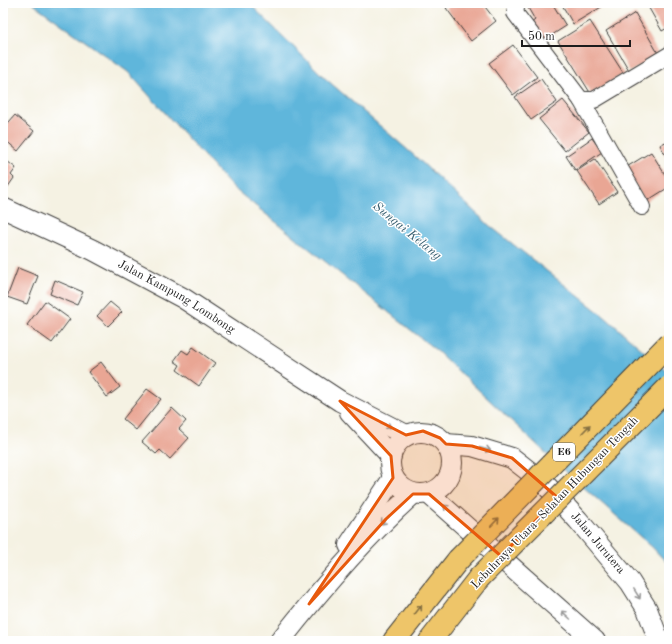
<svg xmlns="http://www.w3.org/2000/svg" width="672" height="644" viewBox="0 0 672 644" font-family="'Old Standard TT',serif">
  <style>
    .water { fill: #5eb6db; stroke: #3d697c }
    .building { fill: #e9a694 }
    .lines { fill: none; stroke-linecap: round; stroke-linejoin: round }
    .minor-casing { stroke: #3d3c3a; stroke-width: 18 }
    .tertiary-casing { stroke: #3d3c3a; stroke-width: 22 }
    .motorway-casing { stroke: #3d3c3a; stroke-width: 24 }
    .minor { stroke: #fff; stroke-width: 16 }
    .tertiary { stroke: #fff; stroke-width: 20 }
    .motorway { stroke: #eec569; stroke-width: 22 }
    .motorway-bridge-casing { stroke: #3d3c3a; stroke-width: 24; stroke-linecap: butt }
    .motorway-bridge { stroke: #eec569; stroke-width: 22 }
    .oneway { stroke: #999 }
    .oneway2 { stroke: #857042 }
    .marked { fill: #e8590c; fill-opacity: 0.2; stroke: #e8590c; stroke-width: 3; stroke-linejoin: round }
    .labels { text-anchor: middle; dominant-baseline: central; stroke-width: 3; stroke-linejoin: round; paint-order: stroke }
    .shield { fill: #fff; stroke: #606060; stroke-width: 1 }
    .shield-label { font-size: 11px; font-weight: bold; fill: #1c1c1c }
    .street-label { font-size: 12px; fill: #1c1c1c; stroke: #fff }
    .water-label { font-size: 13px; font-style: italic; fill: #3a6172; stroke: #fff }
  </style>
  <rect width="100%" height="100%" fill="#fff"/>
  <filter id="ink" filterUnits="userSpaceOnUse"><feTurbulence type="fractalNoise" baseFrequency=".025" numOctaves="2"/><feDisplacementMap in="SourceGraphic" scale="8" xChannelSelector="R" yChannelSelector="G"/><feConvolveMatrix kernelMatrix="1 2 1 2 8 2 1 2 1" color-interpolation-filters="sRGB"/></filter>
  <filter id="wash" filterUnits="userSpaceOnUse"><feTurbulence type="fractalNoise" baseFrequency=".012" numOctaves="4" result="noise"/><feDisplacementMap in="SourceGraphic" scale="16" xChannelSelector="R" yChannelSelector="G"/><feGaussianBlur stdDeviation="0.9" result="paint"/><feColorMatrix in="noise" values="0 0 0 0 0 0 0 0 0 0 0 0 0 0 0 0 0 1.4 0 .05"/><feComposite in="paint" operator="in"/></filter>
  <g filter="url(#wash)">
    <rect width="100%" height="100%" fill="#f5f2e3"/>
    <polygon class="water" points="32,3 249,3 326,79 417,158 490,226 605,317 669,373 669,565 652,547 565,471 437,351 232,187 128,72"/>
    <g id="blocks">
      <g class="building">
        <polygon points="453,3 482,3 496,21 471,41 446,8"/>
        <polygon points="532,3 552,3 566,26 541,42 530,24 535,20 527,6"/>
        <polygon points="561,3 608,3 573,24"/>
        <polygon points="646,3 669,3 669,27 662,31"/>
        <polygon points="635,13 659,55 630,72 606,31"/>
        <polygon points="590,21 624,74 591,94 558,41"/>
        <polygon points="513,45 537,77 513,95 489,63"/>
        <polygon points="541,79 557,102 531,120 515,97"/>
        <polygon points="563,100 589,132 565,151 539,119"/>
        <polygon points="15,115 34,131 18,151 3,138 3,129"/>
        <polygon points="592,138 602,152 575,170 566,156"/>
        <polygon points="669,140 669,162 660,145"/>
        <polygon points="651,152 669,181 669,187 645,202 625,168"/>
        <polygon points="3,158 16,168 11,175 14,178 7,188 3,185"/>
        <polygon points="595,159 617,192 599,204 577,171"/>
        <polygon points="18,268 38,276 27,304 7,297"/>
        <polygon points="55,280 83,292 77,305 50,294"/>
        <polygon points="45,301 70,319 52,343 27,325"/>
        <polygon points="110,302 122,312 108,326 97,316"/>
        <polygon points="193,347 215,363 199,386 177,370 180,365 174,361 182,350 188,354"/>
        <polygon points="101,362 120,387 107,397 88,372"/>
        <polygon points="147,389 161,399 136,430 123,419"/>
        <polygon points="172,408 186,421 179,429 189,438 170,459 160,450 156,454 142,442"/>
      </g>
    </g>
  </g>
  <g filter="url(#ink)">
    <use href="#blocks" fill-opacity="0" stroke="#3d3c3a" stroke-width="1"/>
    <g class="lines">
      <g class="minor-casing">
        <g id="minor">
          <polyline points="517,3 515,13 581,100 594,100 669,55"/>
          <polyline points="581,100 642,207"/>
        </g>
      </g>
      <g class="tertiary-casing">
        <g id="tertiary">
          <path id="s1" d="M 3,208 L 93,250 L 183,298 L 340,401 L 406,435"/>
          <polyline points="350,412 391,456"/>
          <circle cx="421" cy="463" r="31"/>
          <path id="s2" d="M 446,444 L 472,446 L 512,458 L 544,483 L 578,520 L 630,582 L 647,609 L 659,641"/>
          <polyline points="429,494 595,641"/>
          <polyline points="349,545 393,478"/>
          <path d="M 280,641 C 321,589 364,538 413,494"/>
        </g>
      </g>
      <g class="motorway-casing">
        <g id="motorway">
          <polyline points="394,641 458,560"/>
          <polyline points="430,641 479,578"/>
        </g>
      </g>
      <use href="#minor" class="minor"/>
      <use href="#tertiary" class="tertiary"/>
      <use href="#motorway" class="motorway"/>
      <g class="motorway-bridge-casing">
        <g id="motorway-bridge">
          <polyline points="458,560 669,344"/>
          <polyline points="479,578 669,387"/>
        </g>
      </g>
      <use href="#motorway-bridge" class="motorway-bridge"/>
    </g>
    <defs><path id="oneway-shaft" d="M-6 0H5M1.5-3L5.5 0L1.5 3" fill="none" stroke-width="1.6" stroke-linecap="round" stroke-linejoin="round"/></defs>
    <g class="oneway">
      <use href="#oneway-shaft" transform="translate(386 425) rotate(27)"/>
      <use href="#oneway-shaft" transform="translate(485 449) rotate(14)"/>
      <use href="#oneway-shaft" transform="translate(448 509) rotate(-138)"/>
      <use href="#oneway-shaft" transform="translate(385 520) rotate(134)"/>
      <use href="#oneway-shaft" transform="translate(637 594) rotate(58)"/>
      <use href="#oneway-shaft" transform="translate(566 615) rotate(-138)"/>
    </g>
    <g class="oneway2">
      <use href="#oneway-shaft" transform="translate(586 429) rotate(-46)"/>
      <use href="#oneway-shaft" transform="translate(495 522) rotate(-46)"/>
      <use href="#oneway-shaft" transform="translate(418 610) rotate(-52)"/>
    </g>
  </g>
  <path class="marked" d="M 340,401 L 406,435 L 423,431 L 440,438 L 446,444 L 472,446 L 512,458 L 558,498 L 501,556 L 429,494 L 413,494 L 386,519 L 309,604 L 393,478 L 391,456 Z"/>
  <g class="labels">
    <rect class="shield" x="553" y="443" width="22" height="18" rx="3"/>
    <g class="shield-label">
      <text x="564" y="452">E6</text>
    </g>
    <g class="street-label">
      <text stroke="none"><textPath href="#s1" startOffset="195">Jalan Kampung Lombong</textPath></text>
      <text transform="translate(555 503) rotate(-46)">Lebuhraya Utara–Selatan Hubungan Tengah</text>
      <text stroke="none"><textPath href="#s2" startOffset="189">Jalan Jurutera</textPath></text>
    </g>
    <g class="water-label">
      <text transform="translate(407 231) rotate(39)">Sungai Kelang</text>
    </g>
  </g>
  <rect width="672" height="644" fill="none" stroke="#fff" stroke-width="16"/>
  <path d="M522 40v6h108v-6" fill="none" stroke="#1c1c1c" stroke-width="2"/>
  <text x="528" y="40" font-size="12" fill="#1c1c1c" stroke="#ffffff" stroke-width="3" paint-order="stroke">50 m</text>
</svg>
